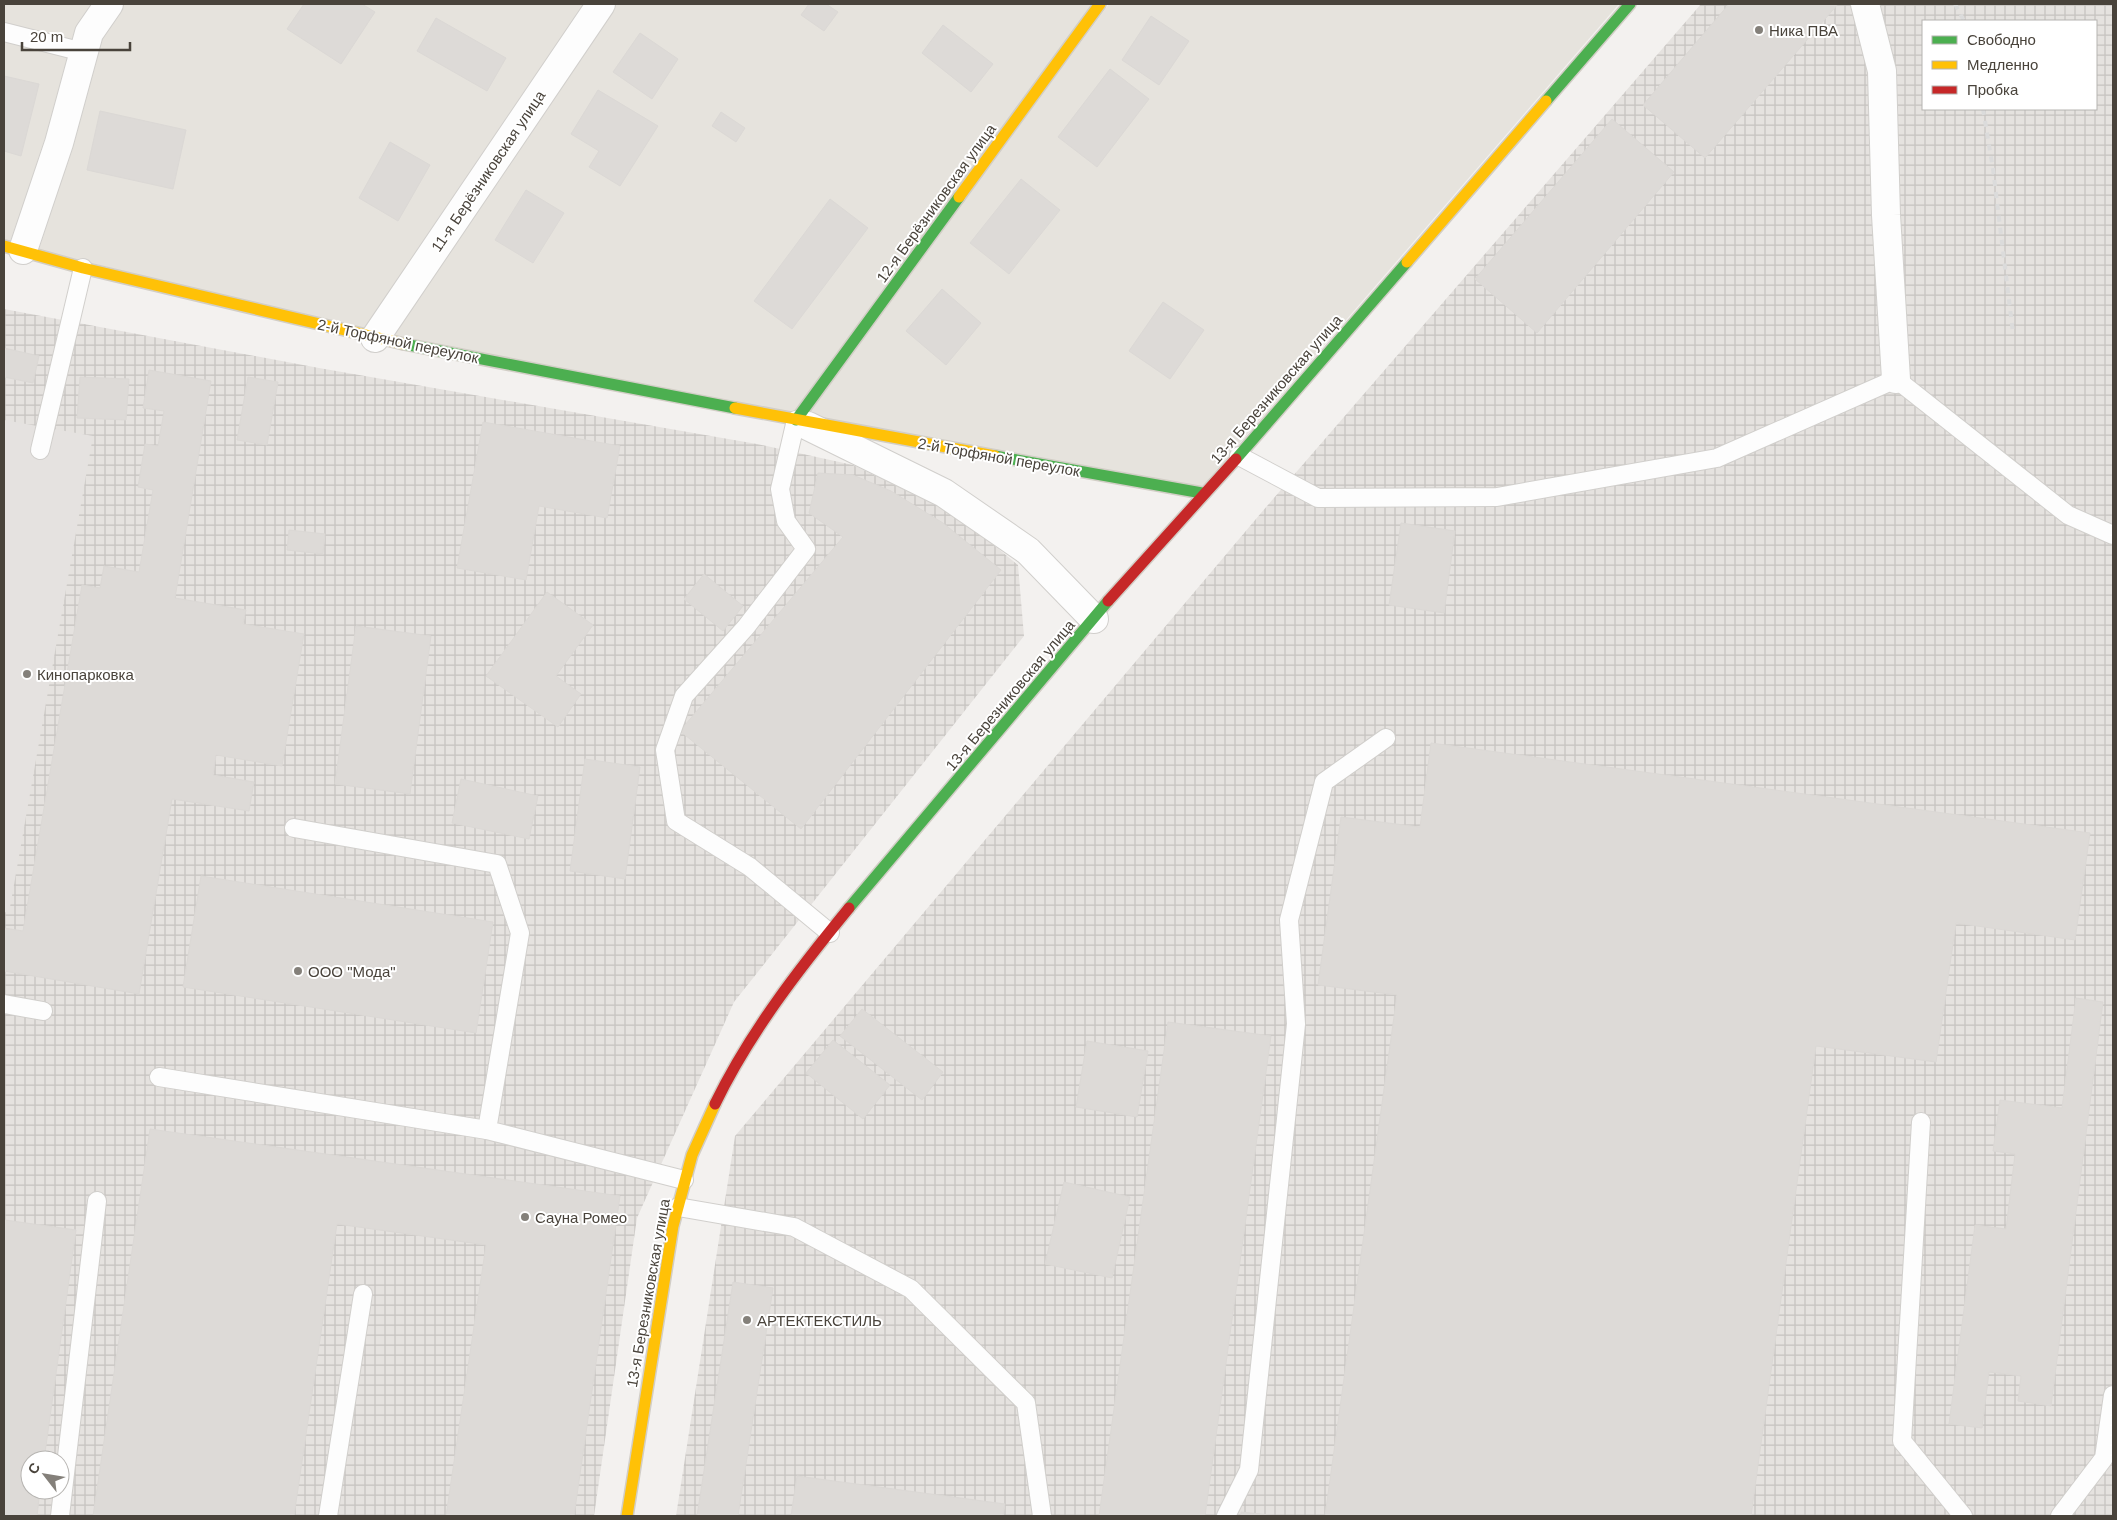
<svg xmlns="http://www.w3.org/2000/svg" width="2117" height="1520" viewBox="0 0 2117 1520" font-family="Arial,sans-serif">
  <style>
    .residential { fill: #e6e3dd }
    .industrial { fill: url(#industrial-grid); fill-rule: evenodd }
    .parking { fill: #e5e2e0 }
    .building { fill: #dddad7; stroke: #dbd8d5 }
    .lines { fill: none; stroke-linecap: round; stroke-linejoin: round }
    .lane-casing { stroke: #d1cfcc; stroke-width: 20 }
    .street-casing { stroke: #d1cfcc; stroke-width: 30 }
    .fast-casing { stroke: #d2cec6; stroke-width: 14 }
    .slow-casing { stroke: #d2cec6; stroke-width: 14 }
    .jam-casing { stroke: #d2cec6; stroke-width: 14 }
    .lane { stroke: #fdfdfd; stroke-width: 18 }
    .street { stroke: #fdfdfd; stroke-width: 28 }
    .fast { stroke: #4caf50; stroke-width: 11 }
    .slow { stroke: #ffc107; stroke-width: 11 }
    .jam { stroke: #c62828; stroke-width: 11 }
    .rail { stroke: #dbdbdb; stroke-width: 4; stroke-dasharray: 6 6; stroke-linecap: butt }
    .poi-dot { fill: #84807a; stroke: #fff; stroke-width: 2 }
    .labels { text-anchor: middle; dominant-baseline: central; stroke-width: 4; stroke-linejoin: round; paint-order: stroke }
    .poi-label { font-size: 15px; fill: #49433b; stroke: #fff; text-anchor: start }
    .street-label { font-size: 15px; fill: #49433b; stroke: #fff }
  </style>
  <defs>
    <pattern id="industrial-grid" width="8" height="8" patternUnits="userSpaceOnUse" patternTransform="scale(1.25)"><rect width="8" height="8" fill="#e5e2df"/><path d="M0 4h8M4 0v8" fill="none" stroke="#c6c3c0"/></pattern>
  </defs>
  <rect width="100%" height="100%" fill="#f3f1ef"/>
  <g class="residential">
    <polygon points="4,4 103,4 21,246 4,242"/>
    <polygon points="115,4 595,4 374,333 31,248 94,35"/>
    <polygon points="608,4 1092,4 794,414 384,335"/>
    <polygon points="1109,4 1619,4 1200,489 804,417"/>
  </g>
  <g class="industrial">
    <path d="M 1701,4 L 2113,4 L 2113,1516 L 676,1516 L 735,1136 L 1261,513 ZM 1923,21 L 2096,21 L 2096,109 L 1923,109 Z"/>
    <path d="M 4,309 L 319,368 L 757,444 L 853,465 L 957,515 L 1018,565 L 1024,636 L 734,1002 L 637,1218 L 594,1516 L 4,1516 ZM 30,1460 L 60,1460 L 60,1490 L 30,1490 Z"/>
  </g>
  <polygon class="parking" points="4,420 93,436 9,913 4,912"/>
  <g class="building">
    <polygon points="304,4 362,4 375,12 341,64 287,29"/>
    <polygon points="809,4 826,4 838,12 824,31 801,15"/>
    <polygon points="1729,4 1838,4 1705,158 1643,105"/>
    <polygon points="1151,16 1189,41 1159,85 1122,60"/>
    <polygon points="436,18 506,58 487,91 417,51"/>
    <polygon points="943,25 993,64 971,92 922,53"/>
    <polygon points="640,33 678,59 652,99 613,72"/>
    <polygon points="1110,69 1149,99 1097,167 1058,137"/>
    <polygon points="4,76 39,84 21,156 4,151"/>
    <polygon points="598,90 658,126 620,186 589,167 599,151 571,134"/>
    <polygon points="100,111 186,130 173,189 87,170"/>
    <polygon points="721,112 745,128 736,142 712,126"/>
    <polygon points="1612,119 1674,172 1537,333 1475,279"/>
    <polygon points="390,142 430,165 398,221 359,198"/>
    <polygon points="1021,179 1060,210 1009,274 970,243"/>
    <polygon points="526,190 564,213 533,263 495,240"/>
    <polygon points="830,199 868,228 792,329 754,301"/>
    <polygon points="942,289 981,323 946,365 906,331"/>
    <polygon points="1163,302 1204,330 1170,379 1129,351"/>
    <polygon points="4,348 39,356 33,383 4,377"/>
    <polygon points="149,370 211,381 175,598 246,610 243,624 304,634 282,766 216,755 213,775 254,782 249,811 172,799 139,994 4,971 4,928 23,931 82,585 100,588 104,566 139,572 153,490 138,487 145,444 158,446 164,411 143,408"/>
    <polygon points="80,377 129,379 126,420 77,418"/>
    <polygon points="248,377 278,382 267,445 237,440"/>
    <polygon points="483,422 620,446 607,518 539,506 526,580 457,568"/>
    <polygon points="818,473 853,475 891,491 943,523 1001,570 801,829 680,731 843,537 809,513"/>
    <polygon points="1401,523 1455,531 1444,613 1389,605"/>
    <polygon points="289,530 325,534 323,554 287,550"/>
    <polygon points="704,574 743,606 723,631 684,599"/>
    <polygon points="547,592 593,625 556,676 581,694 558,727 486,676"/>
    <polygon points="356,626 431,636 410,794 335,784"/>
    <polygon points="1431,743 2090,833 2075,940 1956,923 1936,1062 1816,1046 1751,1516 1325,1516 1397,995 1318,985 1341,817 1420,827"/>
    <polygon points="585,759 640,767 625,879 570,871"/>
    <polygon points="461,779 538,796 529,839 452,823"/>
    <polygon points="201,876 493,922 476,1033 183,987"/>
    <polygon points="2076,998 2103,1002 2051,1406 2018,1401 2021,1376 1989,1372 1982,1428 1949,1424 1975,1225 2006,1229 2015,1154 1993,1151 2000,1100 2062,1108"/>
    <polygon points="862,1009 943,1072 922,1100 840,1036"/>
    <polygon points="1168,1022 1271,1036 1205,1516 1099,1516"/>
    <polygon points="833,1040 890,1085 863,1119 806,1073"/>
    <polygon points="1087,1041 1148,1051 1137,1117 1076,1107"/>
    <polygon points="150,1129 620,1196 574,1516 446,1516 486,1245 337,1224 294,1516 93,1516"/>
    <polygon points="1064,1182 1130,1197 1112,1278 1045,1264"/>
    <polygon points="5,1220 76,1230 44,1460 30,1460 30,1490 40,1490 37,1516 4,1516"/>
    <polygon points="733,1282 773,1288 738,1516 697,1516"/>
    <polygon points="797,1476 1005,1504 1003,1516 791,1516"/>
    <polygon points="1241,1512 1280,1516 1241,1516"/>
  </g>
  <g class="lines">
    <g class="lane-casing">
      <g id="lane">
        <polyline points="4,32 83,52"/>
        <polyline points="796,420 780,489 786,521 806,549 746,627 684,696 665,750 676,821 750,867 830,933"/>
        <polyline points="40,450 83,268"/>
        <polyline points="1239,456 1318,498 1497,497 1717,458 1896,379 2068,515 2113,535"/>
        <polyline points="294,828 497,864 520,933 487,1130 684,1180"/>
        <polyline points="4,1004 43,1011"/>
        <polyline points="159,1077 487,1130"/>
        <polyline points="1921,1122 1902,1441 1963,1516"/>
        <polyline points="678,1207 794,1227 911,1289 1026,1403 1042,1516"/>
        <polyline points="60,1516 97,1201"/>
        <polyline points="328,1516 363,1294"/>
        <polyline points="1226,1516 1249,1470 1296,1024 1289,920 1324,782 1386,738"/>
        <polyline points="2060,1516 2104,1458 2113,1395"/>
      </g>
    </g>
    <g class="street-casing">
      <g id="street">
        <polyline points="1865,4 1882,71 1886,215 1896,379"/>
        <polyline points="23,250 59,143 89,33 109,4"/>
        <polyline points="375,338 601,4"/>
        <polyline points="808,426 944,493 1028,551 1094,619"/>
      </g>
    </g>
    <g class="fast-casing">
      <g id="fast">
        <polyline points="1546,101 1630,4"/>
        <polyline points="404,344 735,408"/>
        <polyline points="796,420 959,197"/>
        <polyline points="995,456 1202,493"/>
        <polyline points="1236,459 1407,262"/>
        <polyline points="849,908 1108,601"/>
      </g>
    </g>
    <g class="slow-casing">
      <g id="slow">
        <polyline points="959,197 1100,4"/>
        <polyline points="4,246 83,268 404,344"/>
        <polyline points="1407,262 1546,101"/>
        <polyline points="735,408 995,456"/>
        <polyline points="627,1516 673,1226 692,1155 715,1104"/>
      </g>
    </g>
    <g class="jam-casing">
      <g id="jam">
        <polyline points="1108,601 1236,459"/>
        <path d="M 715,1104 C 750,1032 799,969 849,908"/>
      </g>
    </g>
    <use href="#lane" class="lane"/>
    <use href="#street" class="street"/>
    <use href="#fast" class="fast"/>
    <use href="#slow" class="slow"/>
    <use href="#jam" class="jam"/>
    <g class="rail">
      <polyline points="1955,4 1964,21"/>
      <polyline points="1983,109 1993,169 2013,333"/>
    </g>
  </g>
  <g class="poi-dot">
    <circle cx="1759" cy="30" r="5"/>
    <circle cx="27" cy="674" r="5"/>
    <circle cx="298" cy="971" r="5"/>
    <circle cx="525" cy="1217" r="5"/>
    <circle cx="747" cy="1320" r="5"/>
  </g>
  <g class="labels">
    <g class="poi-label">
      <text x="1769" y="30">Ника ПВА</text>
      <text x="37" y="674">Кинопарковка</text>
      <text x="308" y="971">ООО "Мода"</text>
      <text x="535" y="1217">Сауна Ромео</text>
      <text x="757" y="1320">АРТЕКТЕКСТИЛЬ</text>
    </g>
    <g class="street-label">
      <text transform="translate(488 171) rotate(-56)">11-я Берёзниковская улица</text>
      <text transform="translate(936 203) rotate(-54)">12-я Берёзниковская улица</text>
      <text transform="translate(398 341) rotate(12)">2-й Торфяной переулок</text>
      <text transform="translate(1276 389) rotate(-49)">13-я Березниковская улица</text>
      <text transform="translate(999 457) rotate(10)">2-й Торфяной переулок</text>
      <text transform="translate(1010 695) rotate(-50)">13-я Березниковская улица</text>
      <text transform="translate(648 1293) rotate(-80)">13-я Березниковская улица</text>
    </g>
  </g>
  <rect width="2117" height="1520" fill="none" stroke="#49433b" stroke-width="10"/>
  <rect x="1922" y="20" width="175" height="90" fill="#ffffff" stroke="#b6b4b1"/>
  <rect x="1932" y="36" width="25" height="8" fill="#4caf50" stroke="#b6b4b1"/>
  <text x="1967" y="45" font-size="15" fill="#49433b">Свободно</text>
  <rect x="1932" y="61" width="25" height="8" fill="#ffc107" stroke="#b6b4b1"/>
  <text x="1967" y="70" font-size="15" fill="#49433b">Медленно</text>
  <rect x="1932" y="86" width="25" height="8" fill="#c62828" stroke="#b6b4b1"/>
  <text x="1967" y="95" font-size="15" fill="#49433b">Пробка</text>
  <g transform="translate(45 1475) rotate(301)"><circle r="24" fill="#ffffff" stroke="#b6b4b1"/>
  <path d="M0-4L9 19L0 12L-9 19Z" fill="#84807a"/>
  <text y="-8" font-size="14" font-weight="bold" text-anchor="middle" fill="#49433b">С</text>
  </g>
  <path d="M22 42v8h108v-8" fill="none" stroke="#49433b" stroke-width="2.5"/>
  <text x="30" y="42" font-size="15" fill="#49433b" stroke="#ffffff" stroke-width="4" paint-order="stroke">20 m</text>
</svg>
